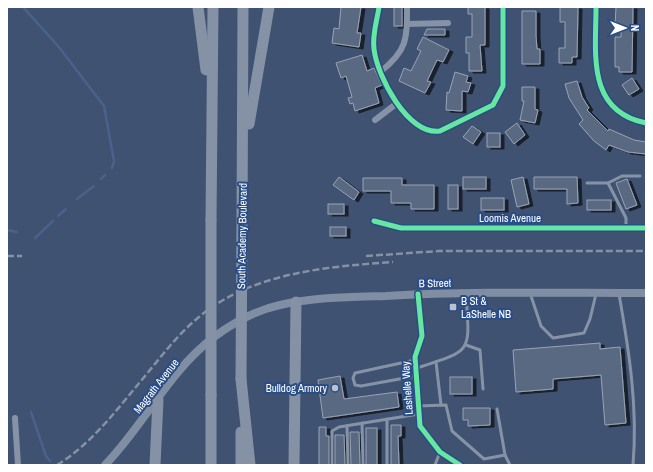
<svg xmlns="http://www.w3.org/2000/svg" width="653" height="472" viewBox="0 0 653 472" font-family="'Archivo Narrow',sans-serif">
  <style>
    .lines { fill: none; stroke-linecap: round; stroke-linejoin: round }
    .stream { stroke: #4a628b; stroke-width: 2.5 }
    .building { fill: #5a6982; stroke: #99a3b5; filter: url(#shadow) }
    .lane { stroke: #8693a7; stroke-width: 3 }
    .street { stroke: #8693a7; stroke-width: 6 }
    .secondary { stroke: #808ea3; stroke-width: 8 }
    .highway { stroke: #8592a5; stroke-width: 11 }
    .rail { stroke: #8592a5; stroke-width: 2.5; stroke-dasharray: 7 3; stroke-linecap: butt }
    .highway-bridge { stroke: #8592a5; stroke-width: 11 }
    .cycleway-casing { stroke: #294d87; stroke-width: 8 }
    .cycleway { stroke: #66e7a1; stroke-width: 5 }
    .poi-dot { fill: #bcc2cd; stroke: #294d87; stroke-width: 1.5 }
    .labels { text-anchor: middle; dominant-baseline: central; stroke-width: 4; stroke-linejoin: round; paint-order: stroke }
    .street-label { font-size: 11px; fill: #fff; stroke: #294d87 }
    .poi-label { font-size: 11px; fill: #fff; stroke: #294d87; text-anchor: start }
  </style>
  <defs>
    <filter id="shadow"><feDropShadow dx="4" dy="2" stdDeviation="0" flood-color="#0009"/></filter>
  </defs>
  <rect width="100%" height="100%" fill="#3f5271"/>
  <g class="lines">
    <g class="stream">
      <polyline points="23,7 58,46 104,106 114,161 112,168"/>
      <polyline points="101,179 105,175"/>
      <polyline points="77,199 94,186"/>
      <polyline points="58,216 66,209"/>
      <polyline points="7,230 17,232"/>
      <polyline points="35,238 53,221"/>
      <polyline points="31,412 46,456 50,461"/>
    </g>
  </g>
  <g class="building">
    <polygon points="341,7 361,7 357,33 361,33 359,47 332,43 334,28 339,29"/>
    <rect x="394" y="7" width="8" height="19"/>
    <polygon points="468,7 485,7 485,45 480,45 482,71 469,71 469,53 466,53 466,37 472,37 472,14 468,14"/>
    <polygon points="560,7 578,7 577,57 572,57 572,63 559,63 559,48 565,48 565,22 560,22"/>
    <polygon points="616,7 633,7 632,72 619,72 619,67 615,67 615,37 621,37 621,26 615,26"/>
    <polygon points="522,11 536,11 536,36 537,49 540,49 540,64 522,64"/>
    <polygon points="427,29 445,29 445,35 424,35"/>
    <polygon points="423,37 449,50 443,62 437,60 427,81 431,82 425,93 399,81 404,68 411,71 421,51 417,49"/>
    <polygon points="362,55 367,71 374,68 382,85 375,88 379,103 355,111 353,103 350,104 348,98 352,97 346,76 341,78 336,63"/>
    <polygon points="455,72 468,76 466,82 471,83 468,92 462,91 462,111 446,110 447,92 449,93"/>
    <polygon points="632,78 639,89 629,95 622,85"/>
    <polygon points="577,81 582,97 589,108 587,110 608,131 609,129 634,140 646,142 646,154 628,152 609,145 606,150 594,141 579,124 583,120 569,98 565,84"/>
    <polygon points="522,87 535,87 535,109 538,110 535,123 520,120 524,101 522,101"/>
    <polygon points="517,123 525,135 514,144 505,132"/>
    <polygon points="472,126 481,132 473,144 463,137"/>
    <rect x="487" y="133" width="13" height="14"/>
    <polygon points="339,177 359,192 354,200 333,185"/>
    <rect x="463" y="177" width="23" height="12"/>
    <polygon points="523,177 529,204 517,207 511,180"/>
    <polygon points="534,177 577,177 578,203 567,204 567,189 534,189"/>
    <polygon points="363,178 402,178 402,185 434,185 434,209 411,209 411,203 391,203 391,191 363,191"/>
    <polygon points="627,179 637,205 626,209 616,183"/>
    <rect x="448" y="185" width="10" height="24"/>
    <rect x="481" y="198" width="23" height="12"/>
    <rect x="587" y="200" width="24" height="10"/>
    <rect x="328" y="204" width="16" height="10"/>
    <rect x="330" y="227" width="16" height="9"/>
    <polygon points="600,343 600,349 620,347 626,423 605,425 601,375 553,379 553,389 516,392 513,350"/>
    <polygon points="340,376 344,399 397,392 399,407 323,418 318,380"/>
    <rect x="450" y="377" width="22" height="17"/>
    <polygon points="463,408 490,408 490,425 468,426 468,420 463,420"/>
    <polygon points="391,425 401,425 401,436 398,436 399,465 391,465"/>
    <polygon points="319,427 326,427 326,436 329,436 329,465 319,465"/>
    <rect x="366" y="428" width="11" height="37"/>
    <polygon points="350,432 359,432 360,465 351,465"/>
    <polygon points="335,435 344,435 345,465 335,465"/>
  </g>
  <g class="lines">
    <g class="lane">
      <polyline points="587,183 608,183"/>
      <polyline points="626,228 626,218 608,183 622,176 640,176"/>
      <polyline points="530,293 541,326 553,338 584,333 590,319 596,294"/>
      <path d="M 619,294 C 629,351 638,407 633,465"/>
      <polyline points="466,345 480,350 483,389"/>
      <polyline points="415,360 355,373 353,378 355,385 361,386 416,376"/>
      <polyline points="436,362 441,405"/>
      <path d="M 417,368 C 473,350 470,353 466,295"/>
      <polyline points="418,406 446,405 452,431 484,459 505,455 497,409"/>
      <polyline points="387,419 387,465"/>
      <polyline points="362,423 363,465"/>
      <polyline points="347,426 348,465"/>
      <polyline points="505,455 510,465"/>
      <polyline points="332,465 332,431 339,427 419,414"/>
      <polyline points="435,465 440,452"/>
    </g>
    <g class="street">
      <path d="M 379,7 C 377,21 372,35 374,49 C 377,76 408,136 440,131 L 493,105 L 503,86 L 503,7"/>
      <path d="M 596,7 C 596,53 586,111 646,123"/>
      <polyline points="407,24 448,23"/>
      <path d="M 380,72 C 407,51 407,40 407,7"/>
      <polyline points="375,120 396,104"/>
      <polyline points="374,221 401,228 646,228"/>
      <polyline points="418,294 422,336 415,357 420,426 440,452 460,465"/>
      <polyline points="15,418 18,465"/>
    </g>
    <path class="secondary" d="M 105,465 C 144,425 169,371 214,337 C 233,323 257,310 280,305 C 314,297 351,297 386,296 C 473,291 559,293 646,293"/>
    <g class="highway">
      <polyline points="198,7 206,70"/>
      <polyline points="249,124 269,7"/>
      <polyline points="211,220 213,7"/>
      <polyline points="242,222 243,7"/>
      <polyline points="241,379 250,465"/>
      <polyline points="155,465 158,400"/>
      <polyline points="211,465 211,395"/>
      <polyline points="241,465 241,432"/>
      <polyline points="294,465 296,302"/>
    </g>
    <g class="rail">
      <polyline points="7,256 22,256"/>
      <polyline points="366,256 439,251 646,251"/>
      <path d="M 57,465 C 90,445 116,411 140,382 C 157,362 173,340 192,323 C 246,273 323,267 393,262"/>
    </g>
    <g class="highway-bridge">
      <polyline points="241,379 242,222"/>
      <polyline points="211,395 211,220"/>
    </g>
    <g class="cycleway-casing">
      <g id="cycleway">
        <path d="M 379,7 C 377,21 372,35 374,49 C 377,76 408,136 440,131 L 493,105 L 503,86 L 503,7"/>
        <path d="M 596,7 C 596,53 586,111 646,123"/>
        <polyline points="374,221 401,228 646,228"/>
        <polyline points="418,294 422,336 415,357 420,426 440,452 460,465"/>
      </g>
    </g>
    <use href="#cycleway" class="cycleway"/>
  </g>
  <g class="poi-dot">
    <rect x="449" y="303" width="8" height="8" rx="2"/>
    <circle cx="335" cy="388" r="4"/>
  </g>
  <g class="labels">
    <g class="street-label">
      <text x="510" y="218">Loomis Avenue</text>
      <text transform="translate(242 236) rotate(-89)">South Academy Boulevard</text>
      <text transform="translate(435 283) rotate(-1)">B Street</text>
      <text transform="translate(156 386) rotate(-52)">Magrath Avenue</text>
      <text transform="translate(407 388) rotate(-94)">Lashelle Way</text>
    </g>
    <g class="poi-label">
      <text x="461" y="301">B St &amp;<tspan x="461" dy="13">LaShelle NB</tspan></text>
      <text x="327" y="388" text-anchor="end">Bulldog Armory</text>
    </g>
  </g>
  <rect width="653" height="472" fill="none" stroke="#ffffff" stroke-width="16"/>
  <g transform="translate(625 28) rotate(90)" stroke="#294d87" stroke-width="3" paint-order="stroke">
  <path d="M0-3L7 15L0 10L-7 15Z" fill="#ffffff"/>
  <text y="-6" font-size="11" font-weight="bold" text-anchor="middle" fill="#ffffff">N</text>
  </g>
</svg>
